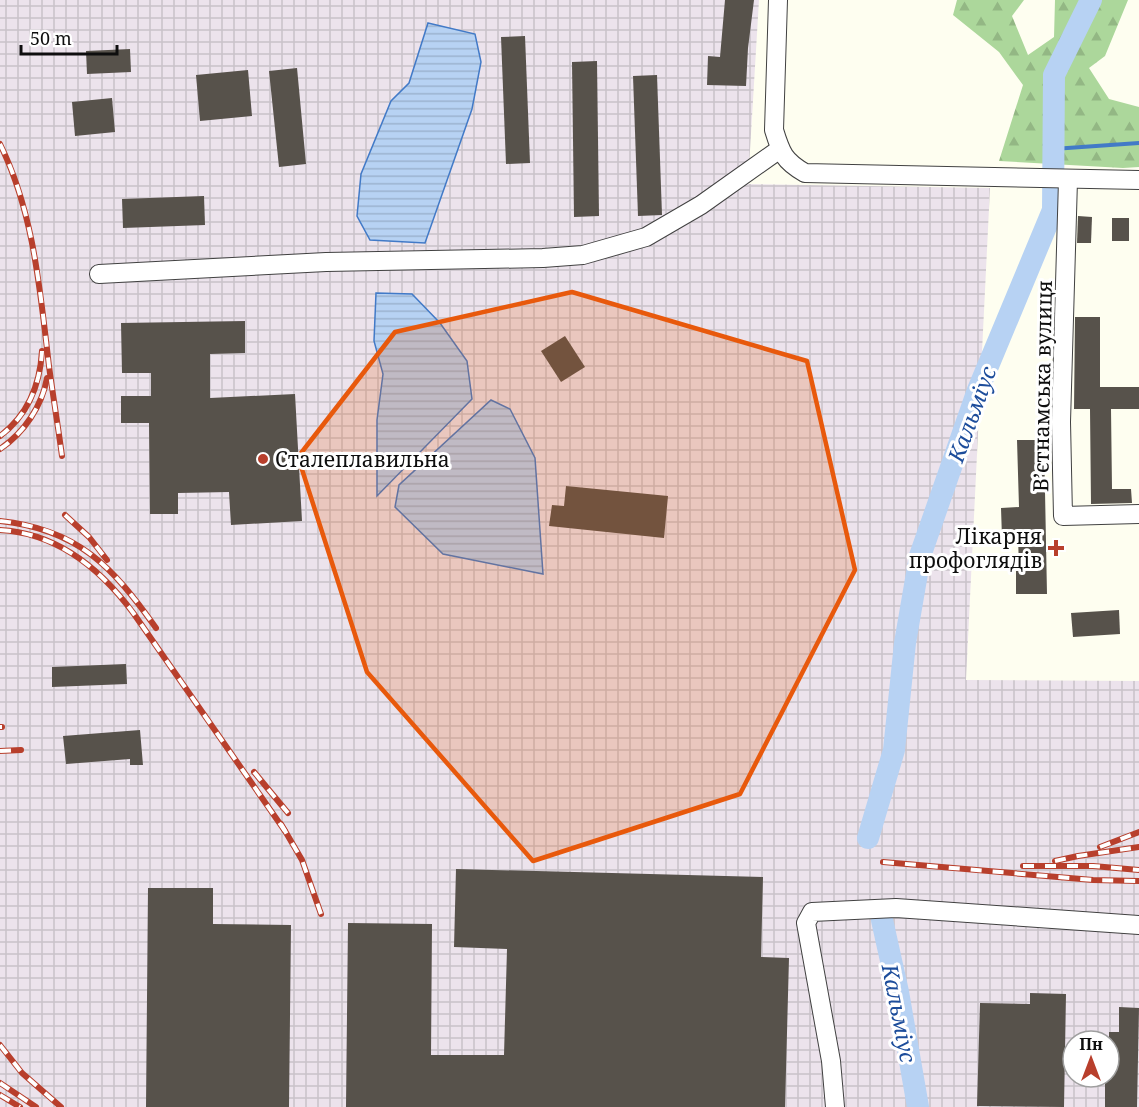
<svg xmlns="http://www.w3.org/2000/svg" width="1139" height="1107" viewBox="0 0 1139 1107" font-family="'Noto Serif',serif">
  <style>
    .industrial { fill: url(#industrial-grid); fill-rule: evenodd }
    .forest { fill: url(#forest-firs) }
    .water { fill: url(#water-rules); stroke: #427ac7; stroke-width: 1.5 }
    .lines { fill: none; stroke-linecap: round; stroke-linejoin: round }
    .stream { stroke: #427ac7; stroke-width: 4 }
    .river { stroke: #b7d2f3; stroke-width: 22 }
    .building { fill: #57524b }
    .minor-casing { stroke: #414141; stroke-width: 20 }
    .minor { stroke: #fff; stroke-width: 18 }
    .rail-casing { stroke: #b83f2c; stroke-width: 6 }
    .rail { stroke: #fff; stroke-width: 4; stroke-dasharray: 11; stroke-linecap: butt }
    .marked { fill: #e8590c; fill-opacity: 0.2; stroke: #e8590c; stroke-width: 4.5; stroke-linejoin: round }
    .poi-dot { fill: #b83f2c; stroke: #fff; stroke-width: 2 }
    .labels { text-anchor: middle; dominant-baseline: central; stroke-width: 6; stroke-linejoin: round; paint-order: stroke }
    .street-label { font-size: 21px; fill: #0e0e0e; stroke: #fff }
    .poi-label { font-size: 21px; fill: #0e0e0e; stroke: #fff; text-anchor: start }
    .water-label { font-size: 22px; font-style: italic; fill: #1d4d9b; stroke: #fff }
  </style>
  <defs>
    <pattern id="industrial-grid" width="8" height="8" patternUnits="userSpaceOnUse" patternTransform="scale(1.5)"><rect width="8" height="8" fill="#ece3ec"/><path d="M0 4h8M4 0v8" fill="none" stroke="#c9c2c9"/></pattern>
    <pattern id="forest-firs" width="22" height="20" patternUnits="userSpaceOnUse" patternTransform="scale(1.5)"><rect width="22" height="20" fill="#acd79b"/><path d="M5 1l3.5 6h-7zM16 11l3.5 6h-7z" fill="#93b784"/></pattern>
    <pattern id="water-rules" width="6" height="5" patternUnits="userSpaceOnUse" patternTransform="scale(1.5)"><rect width="6" height="5" fill="#b7d2f3"/><path d="M0 2.5h6" fill="none" stroke="#9cb3cf"/></pattern>
  </defs>
  <rect width="100%" height="100%" fill="#fefef0"/>
  <path class="industrial" d="M 0,0 L 759,0 L 748,184 L 990,188 L 966,680 L 1139,681 L 1139,1107 L 0,1107 ZM 1073,1041 L 1109,1041 L 1109,1077 L 1073,1077 Z"/>
  <polygon class="forest" points="957,0 1024,0 1012,16 1028,55 1054,37 1055,0 1128,0 1105,56 1089,68 1109,99 1139,107 1139,167 1123,168 999,161 1023,85 999,52 953,15"/>
  <g class="water">
    <polygon points="428,23 475,34 481,62 472,109 425,243 370,240 357,216 361,174 391,101 409,83"/>
    <polygon points="376,293 412,294 440,323 467,361 472,399 377,496 377,420 383,374 374,341"/>
    <polygon points="491,400 510,409 535,458 543,574 443,554 395,507 399,485"/>
  </g>
  <g class="lines">
    <polyline class="stream" points="1053,149 1139,143"/>
    <g class="river">
      <polyline points="868,838 894,750 905,643 920,556 978,390 1053,210 1054,75 1091,0"/>
      <polyline points="882,920 898,992 918,1107"/>
    </g>
  </g>
  <g class="building">
    <polygon points="725,0 754,0 748,48 746,86 707,85 708,56 720,57"/>
    <polygon points="525,36 530,163 506,164 501,37"/>
    <polygon points="130,49 131,72 87,74 86,51"/>
    <polygon points="597,61 599,216 574,217 572,62"/>
    <polygon points="297,68 306,164 279,167 269,71"/>
    <polygon points="248,70 252,116 200,121 196,75"/>
    <polygon points="657,75 662,215 638,216 633,76"/>
    <polygon points="112,98 115,132 75,136 72,102"/>
    <polygon points="204,196 205,225 123,228 122,199"/>
    <polygon points="1078,216 1092,217 1091,243 1077,243"/>
    <rect x="1112" y="218" width="17" height="23"/>
    <polygon points="1075,317 1100,317 1100,387 1139,387 1139,409 1111,409 1112,489 1131,489 1132,503 1091,504 1090,409 1074,409"/>
    <polygon points="245,321 245,353 210,354 210,398 295,394 302,521 231,525 229,492 178,493 178,514 150,514 149,423 121,423 121,396 151,396 151,373 122,373 121,323"/>
    <polygon points="565,336 585,367 561,382 541,351"/>
    <polygon points="1017,440 1044,440 1047,594 1016,594 1016,566 1019,566 1018,538 1002,538 1001,508 1019,507"/>
    <polygon points="566,486 668,496 664,538 549,526 552,505 564,506"/>
    <polygon points="1119,610 1120,634 1073,637 1071,613"/>
    <polygon points="126,664 127,684 52,687 52,667"/>
    <polygon points="140,730 143,765 130,765 130,759 66,764 63,736"/>
    <polygon points="456,869 763,877 761,957 789,958 785,1107 346,1107 348,923 432,924 431,1055 504,1055 507,949 454,947"/>
    <polygon points="148,888 213,888 213,924 291,925 289,1107 146,1107"/>
    <polygon points="1030,993 1066,994 1064,1107 977,1106 980,1003 1030,1004"/>
    <polygon points="1119,1007 1139,1008 1137,1107 1105,1107 1105,1077 1109,1077 1109,1032 1119,1032"/>
  </g>
  <g class="lines">
    <g class="minor-casing">
      <g id="minor">
        <path d="M 778,0 L 774,130 C 781,153 784,161 805,173 L 1139,180"/>
        <polyline points="1068,180 1061,422 1063,516 1139,514"/>
        <polyline points="99,274 326,262 543,258 583,255 646,237 701,205 780,149"/>
        <polyline points="835,1107 831,1061 806,923 812,912 896,908 1139,925"/>
      </g>
    </g>
    <use href="#minor" class="minor"/>
    <g class="rail-casing">
      <g id="rail">
        <path d="M 0,144 C 34,213 40,291 49,366 C 53,396 58,426 62,456"/>
        <path d="M 0,436 C 28,415 40,385 42,351"/>
        <path d="M 0,449 C 24,433 42,406 47,378"/>
        <polyline points="65,515 89,537 107,560"/>
        <path d="M 0,521 C 78,529 113,567 156,628"/>
        <path d="M 0,530 C 57,533 101,569 134,614 L 285,831"/>
        <polyline points="0,727 2,727"/>
        <polyline points="0,751 21,750"/>
        <polyline points="254,772 288,813"/>
        <polyline points="281,824 302,860 321,914"/>
        <polyline points="1100,847 1139,832"/>
        <polyline points="1055,861 1078,856 1139,847"/>
        <polyline points="883,862 1093,880 1139,881"/>
        <polyline points="1023,866 1093,866 1139,870"/>
        <polyline points="0,1045 22,1073 61,1107"/>
        <polyline points="0,1083 36,1107"/>
        <polyline points="0,1095 20,1107"/>
      </g>
    </g>
    <use href="#rail" class="rail"/>
  </g>
  <path class="marked" d="M 572,292 L 807,361 L 855,570 L 740,794 L 533,861 L 367,672 L 298,457 L 395,332 Z"/>
  <g class="poi-dot">
    <circle cx="263" cy="459" r="6"/>
    <path d="M1053 539h6v6h6v6h-6v6h-6v-6h-6v-6h6z"/>
  </g>
  <g class="labels">
    <g class="street-label">
      <text transform="translate(1042 386) rotate(-89)">В’єтнамська вулиця</text>
    </g>
    <g class="poi-label">
      <text x="275" y="459">Сталеплавильна</text>
      <text x="1042" y="536" text-anchor="end">Лікарня<tspan x="1042" dy="24">профоглядів</tspan></text>
    </g>
    <g class="water-label">
      <text transform="translate(971 414) rotate(-70)">Кальміус</text>
      <text transform="translate(900 1013) rotate(79)">Кальміус</text>
    </g>
  </g>
  <g transform="translate(1091 1059)"><circle r="28" fill="#ffffff" stroke="#9f9f9f" stroke-width="1.5"/>
  <path d="M0-4.5L10 22L0 15L-10 22Z" fill="#b83f2c"/>
  <text y="-9" font-size="16" font-weight="bold" text-anchor="middle" fill="#0e0e0e">Пн</text>
  </g>
  <path d="M21 45v9h96v-9" fill="none" stroke="#0e0e0e" stroke-width="3"/>
  <text x="30" y="45" font-size="18" fill="#0e0e0e" stroke="#ffffff" stroke-width="4.5" paint-order="stroke">50 m</text>
</svg>
